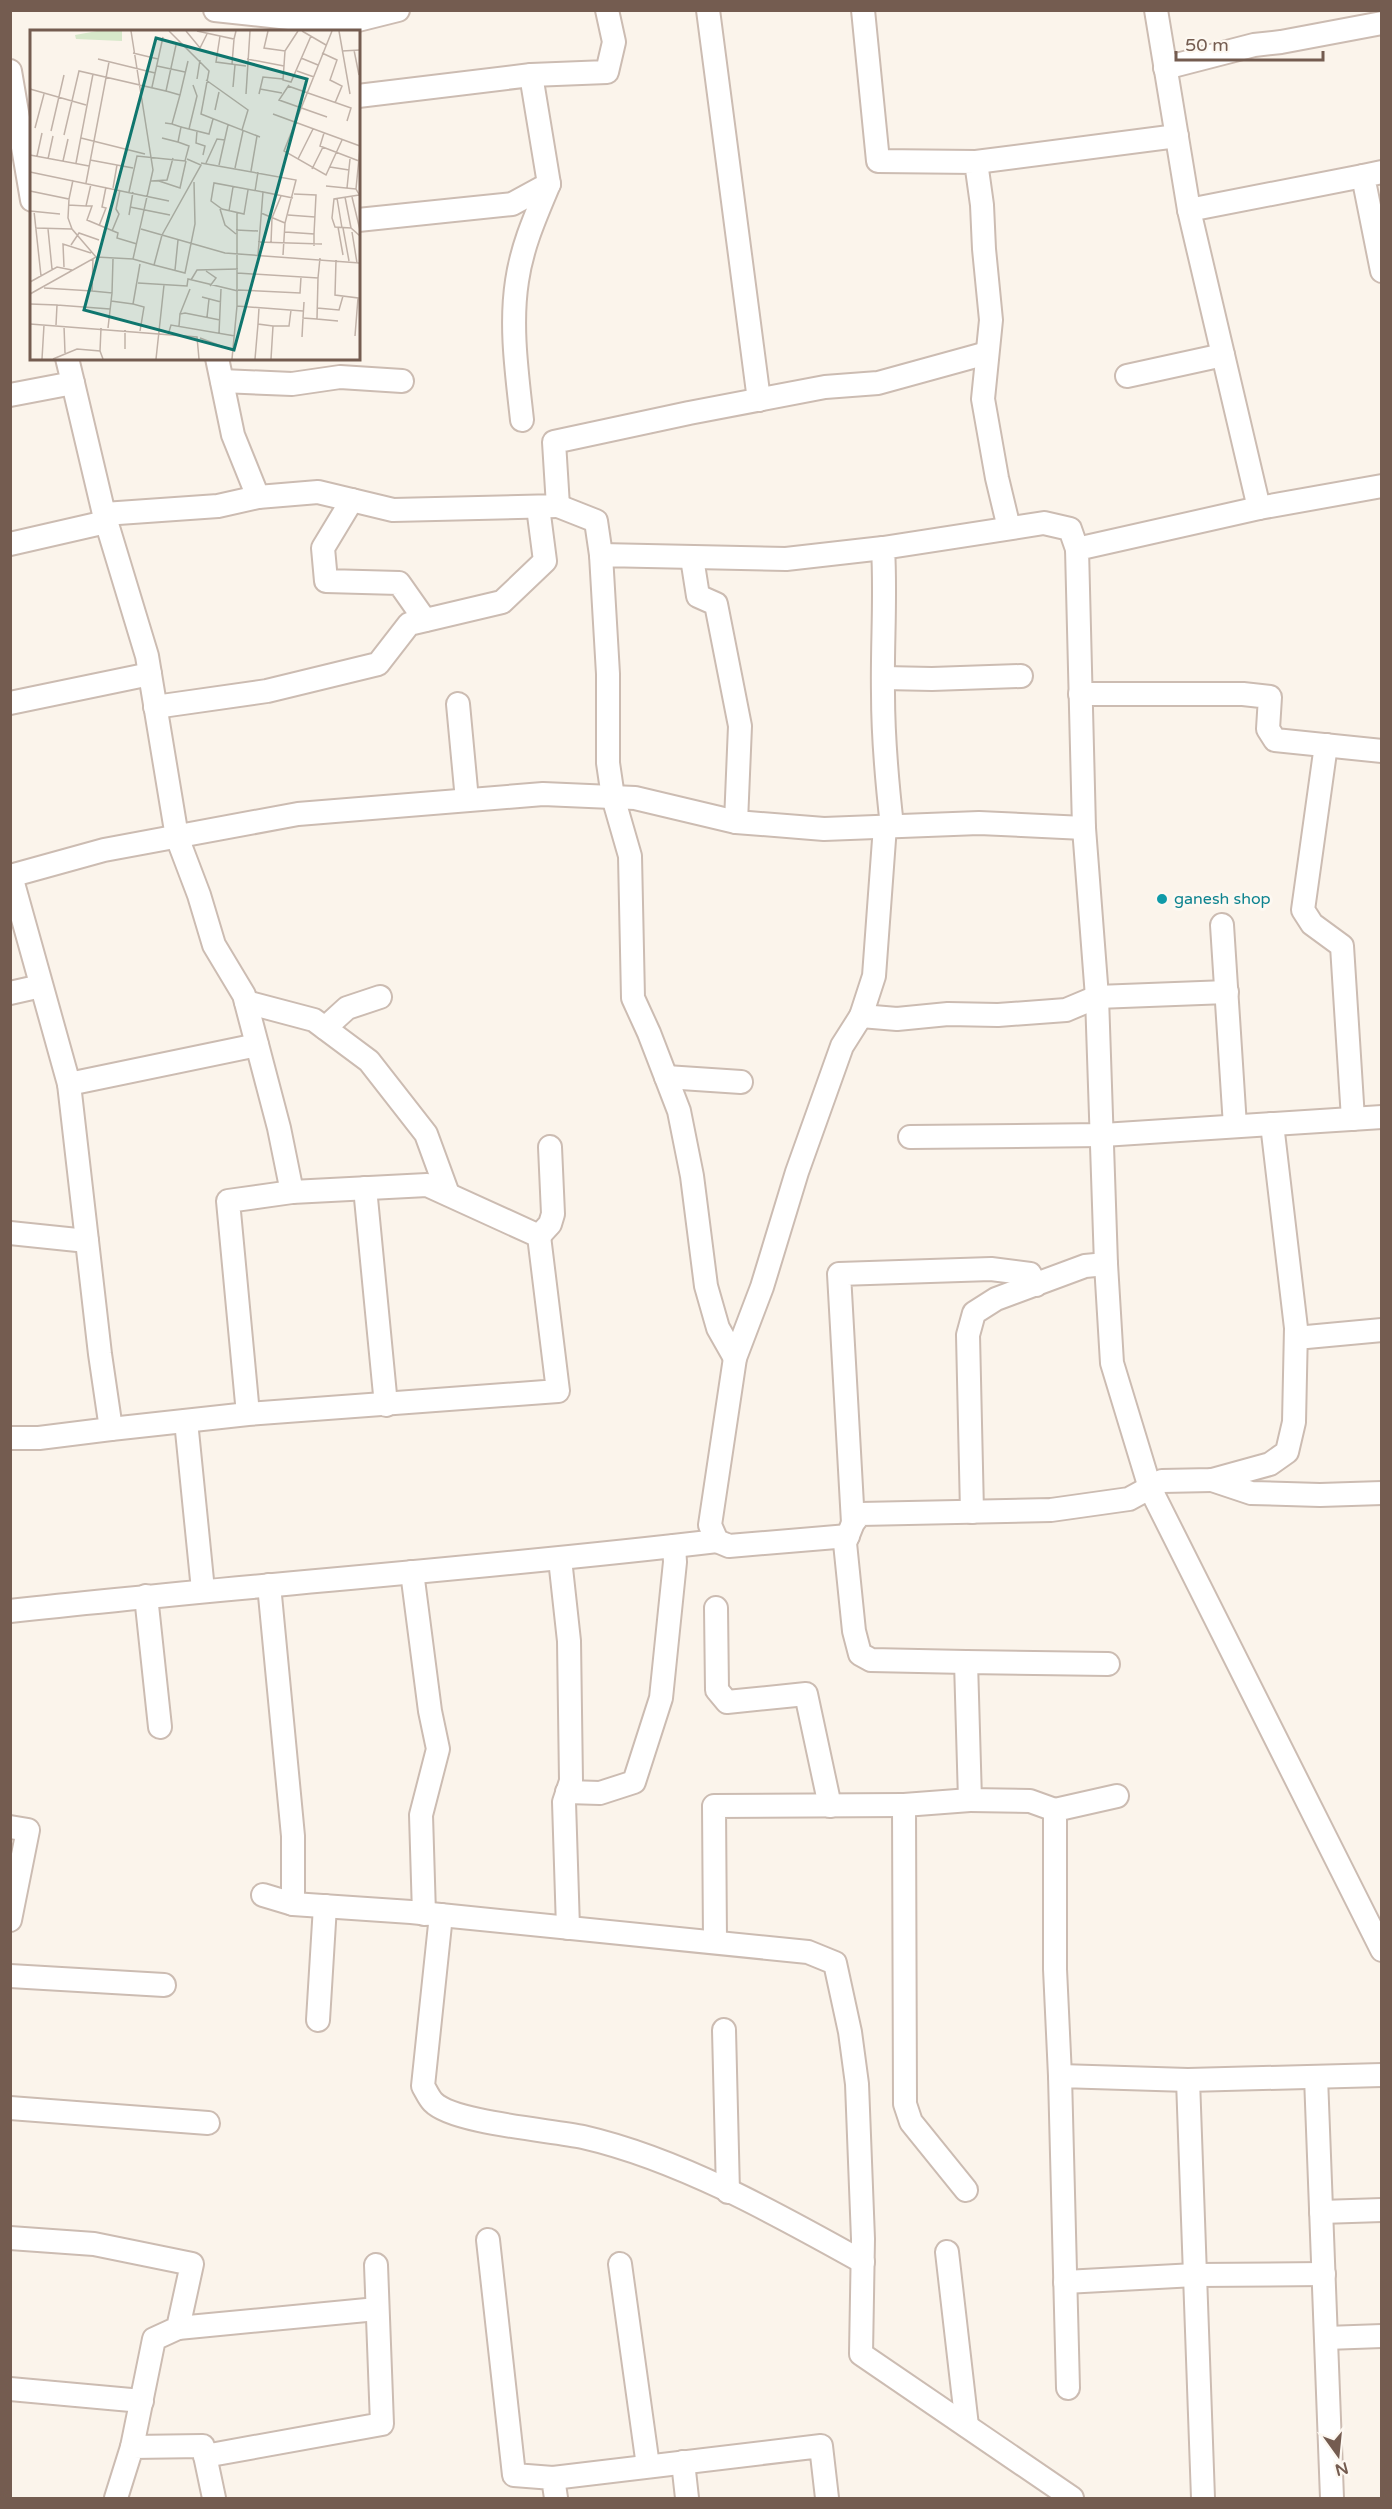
<svg xmlns="http://www.w3.org/2000/svg" width="1392" height="2509" viewBox="0 0 1392 2509" font-family="'Varela Round',sans-serif">
  <style>
    .lines { fill: none; stroke-linecap: round; stroke-linejoin: round }
    .minor-casing { stroke: #ccbcb2; stroke-width: 26 }
    .minor { stroke: #fff; stroke-width: 22 }
    .culture-dot { fill: #0f9aa8; stroke: #fdf8f1; stroke-width: 2 }
    .labels { text-anchor: middle; dominant-baseline: central; stroke-width: 6; stroke-linejoin: round; paint-order: stroke }
    .culture-label { font-size: 16px; fill: #0d838f; stroke: #fdf8f1; text-anchor: start }
    .inset-road { fill: none; stroke: #c1b2a8; stroke-width: 1.5 }
    .view { fill: #0f766e; fill-opacity: 0.15; stroke: #0f766e; stroke-width: 3 }
    .inset-edge { fill: none; stroke: #745c50; stroke-width: 3 }
  </style>
  <rect width="100%" height="100%" fill="#fbf4eb"/>
  <g class="lines">
    <g class="minor-casing">
      <g id="minor">
        <polyline points="215,10 326,22"/>
        <polyline points="318,10 326,22 346,23 398,10"/>
        <polyline points="708,10 759,400"/>
        <polyline points="863,10 878,161 976,162 982,205 984,249 991,320 983,399 997,478 1009,528"/>
        <polyline points="1156,10 1189,210"/>
        <polyline points="1165,68 1254,45 1281,42 1382,23"/>
        <polyline points="10,71 32,200"/>
        <polyline points="358,96 531,75 607,72 614,42 607,10"/>
        <polyline points="976,162 1177,136"/>
        <polyline points="1382,172 1363,176 1382,271"/>
        <polyline points="358,220 512,204 549,184 531,75"/>
        <polyline points="217,358 233,435 258,497"/>
        <polyline points="1127,376 1223,355"/>
        <polyline points="222,381 292,384 340,377 402,381"/>
        <polyline points="73,383 104,514 147,656 177,837 199,895 214,945 244,995 279,1128 292,1192"/>
        <polyline points="10,395 73,383 67,358"/>
        <path d="M 522,420 C 517,374 510,326 517,281 C 522,246 536,215 549,184"/>
        <polyline points="1382,486 1259,508 1077,549 1084,828 1097,997 1106,1264 1112,1363 1150,1488 1382,1950"/>
        <polyline points="352,500 323,548 326,581 399,583 425,620"/>
        <polyline points="558,506 596,521 601,555"/>
        <polyline points="1259,508 1189,210 1363,176"/>
        <polyline points="104,514 218,506 258,497 318,492 393,510 558,506 554,442 689,413 825,387 878,383 987,353"/>
        <polyline points="10,544 106,522"/>
        <polyline points="692,558 698,596 716,604 740,726 736,822"/>
        <polyline points="884,678 932,679 1021,676"/>
        <polyline points="1080,694 1243,694 1270,697 1268,729 1275,740 1382,751"/>
        <polyline points="10,703 150,674"/>
        <polyline points="458,704 467,800"/>
        <polyline points="155,707 267,691 378,664 409,624 502,602 545,561 538,507"/>
        <polyline points="1326,745 1303,910 1312,924 1342,946 1353,1119"/>
        <path d="M 892,826 C 887,782 883,739 883,694 C 882,645 886,597 883,548 L 1044,523 L 1070,529 L 1077,549"/>
        <polyline points="10,876 104,850 298,814 543,794 635,798 736,822 824,829 979,823 1084,828"/>
        <polyline points="1222,925 1235,1126"/>
        <polyline points="10,993 41,986"/>
        <polyline points="246,1002 314,1020 369,1061 426,1134 448,1194"/>
        <polyline points="861,1016 897,1019 948,1014 998,1015 1066,1010 1097,997 1227,992"/>
        <polyline points="325,1028 347,1008 380,997"/>
        <polyline points="666,1077 741,1082"/>
        <polyline points="69,1084 257,1045"/>
        <polyline points="910,1137 1103,1135 1382,1117"/>
        <polyline points="365,1188 386,1405"/>
        <polyline points="10,1233 87,1241"/>
        <polyline points="539,1236 550,1224 553,1214 550,1147"/>
        <polyline points="1296,1338 1382,1330"/>
        <polyline points="735,1358 718,1328 706,1286 692,1176 679,1111 649,1033 633,998 630,856 613,797 608,763 608,674 601,555 786,559 883,548"/>
        <polyline points="186,1421 203,1590"/>
        <polyline points="111,1429 248,1414 558,1391 539,1236 427,1185 292,1192 228,1201 248,1414"/>
        <polyline points="10,1438 39,1438 111,1429 100,1354 69,1084 11,876"/>
        <polyline points="1212,1480 1251,1493 1320,1495 1382,1493"/>
        <polyline points="972,1512 968,1335 974,1313 996,1299 1085,1266 1106,1264"/>
        <polyline points="853,1523 839,1274 991,1269 1030,1274 1036,1285"/>
        <polyline points="848,1536 729,1546 717,1541 710,1525 735,1358 762,1287 797,1172 842,1046 861,1016 874,976 885,826"/>
        <polyline points="560,1559 569,1641 571,1781 564,1802 568,1928"/>
        <polyline points="412,1572 430,1711 438,1749 421,1815 424,1914"/>
        <polyline points="269,1585 293,1836 293,1904"/>
        <polyline points="146,1596 160,1727"/>
        <polyline points="716,1608 717,1690 727,1702 806,1694 830,1806"/>
        <path d="M 10,1611 C 246,1585 482,1569 717,1541"/>
        <polyline points="966,1662 871,1660 860,1654 854,1631 845,1543 853,1523 860,1514 1051,1510 1129,1499 1162,1481 1212,1480 1270,1464 1287,1452 1294,1422 1296,1328 1272,1124"/>
        <polyline points="567,1792 600,1793 634,1782 661,1698 675,1562 674,1546"/>
        <polyline points="1055,1810 1030,1801 970,1800 966,1662 1108,1664"/>
        <polyline points="10,1827 28,1830 10,1920"/>
        <polyline points="263,1895 293,1904 411,1912 808,1952 835,1963 850,2032 857,2084 863,2239 861,2354 1072,2498"/>
        <path d="M 441,1915 L 423,2086 C 426,2091 429,2098 433,2102 C 453,2123 551,2130 583,2137 C 679,2159 777,2214 863,2262"/>
        <polyline points="715,1941 714,1806 904,1805"/>
        <polyline points="10,1976 164,1985"/>
        <polyline points="318,2020 325,1906"/>
        <polyline points="724,2030 728,2192"/>
        <polyline points="1060,2076 1055,1969 1055,1810 1117,1796"/>
        <polyline points="1316,2077 1332,2498"/>
        <polyline points="10,2108 208,2123"/>
        <polyline points="966,2190 911,2122 905,2104 904,1805 970,1800"/>
        <polyline points="1321,2212 1382,2210"/>
        <polyline points="10,2238 94,2244 192,2264 178,2328 154,2339 132,2447"/>
        <polyline points="488,2240 514,2475 553,2478 556,2498"/>
        <polyline points="947,2252 967,2426"/>
        <polyline points="620,2264 648,2466"/>
        <polyline points="1065,2282 1195,2275 1324,2274"/>
        <polyline points="178,2328 377,2309"/>
        <polyline points="1326,2338 1382,2336"/>
        <polyline points="1068,2388 1060,2076 1188,2080"/>
        <polyline points="10,2389 142,2401"/>
        <polyline points="205,2456 382,2424 376,2265"/>
        <polyline points="683,2462 687,2498"/>
        <polyline points="553,2478 821,2446 827,2498"/>
        <polyline points="116,2498 132,2447 203,2446 214,2498"/>
        <polyline points="1203,2498 1188,2080 1382,2075"/>
      </g>
    </g>
    <use href="#minor" class="minor"/>
  </g>
  <circle class="culture-dot" cx="1162" cy="899" r="6"/>
  <g class="labels">
    <g class="culture-label">
      <text x="1174" y="899">ganesh shop</text>
    </g>
  </g>
  <g transform="translate(30 30)">
    <rect width="330" height="330" fill="#fbf4eb"/>
    <path d="M 67,1 L 92,1 L 92,11 L 46,9 L 45,5 Z" fill="#d7e8ca"/>
    <path class="inset-road" d="M 139,1 L 179,41 L 171,84 L 230,107M 156,1 L 170,18 L 177,4M 167,1 L 204,9 L 206,1M 238,1 L 234,18 L 255,21 L 268,1M 272,1 L 296,15M 302,1 L 254,121 L 296,145 L 312,110M 309,1 L 320,64M 190,6 L 186,32 L 216,36M 324,20 L 329,45M 255,21 L 253,50 L 261,52 L 281,6M 312,21 L 330,20M 103,23 L 128,29M 292,23 L 307,30 L 300,50 L 312,56 L 305,73M 271,28 L 288,35M 68,29 L 125,43M 217,29 L 254,36M 202,34 L 204,9M 127,36 L 155,42M 267,41 L 284,47M 167,49 L 170,30M 176,50 L 218,80 L 212,100M 259,55 L 249,70 L 297,87M 258,56 L 321,78 L 317,91M 122,57 L 133,7M 203,57 L 205,35M 0,59 L 56,75M 230,59 L 252,63M 136,61 L 150,65 L 158,31M 216,64 L 220,1M 229,64 L 233,47 L 253,49M 185,80 L 189,62M 243,84 L 330,116M 135,93 L 142,94 L 150,65M 151,97 L 159,99 L 167,66 L 163,55M 5,98 L 14,64M 159,99 L 179,104 L 183,89M 21,101 L 34,45M 167,101 L 166,113 L 175,116 L 173,125M 294,103 L 290,116 L 329,131M 34,105 L 49,41 L 136,61 L 146,15M 51,108 L 115,124M 132,108 L 148,112 L 151,97 L 142,94M 330,118 L 326,159 L 330,166M 0,125 L 59,136M 7,126 L 12,103M 18,129 L 23,106M 268,129 L 283,99M 60,130 L 103,138M 33,131 L 38,109M 46,133 L 63,44M 171,133 L 266,150 L 255,193 L 253,225M 176,133 L 187,109 L 195,110M 189,135 L 198,95M 300,137 L 319,140M 205,138 L 213,101M 282,139 L 293,117M 221,141 L 227,106M 0,142 L 139,171M 121,151 L 137,150 L 143,128M 129,151 L 150,158 L 156,131M 56,153 L 79,32M 296,156 L 326,159M 83,158 L 87,135M 317,158 L 320,129M 218,160 L 214,184 L 192,179 L 181,171 L 184,153 L 233,162M 0,161 L 39,169 L 43,150M 225,161 L 228,142M 99,162 L 107,126 L 155,131 L 159,116 L 148,112M 264,164 L 286,165 L 284,204M 329,165 L 304,169 L 302,188 L 305,197 L 321,198 L 330,206M 315,167 L 321,198M 322,167 L 330,200M 307,168 L 312,198M 39,169 L 38,188 L 42,199 L 66,227M 38,175 L 56,176 L 61,154M 56,176 L 62,176 L 57,190 L 88,203 L 87,208 L 107,214M 100,177 L 140,185M 190,179 L 195,195 L 206,204M 0,181 L 30,184M 4,181 L 11,246M 199,181 L 203,157M 207,183 L 207,276M 231,183 L 255,193M 99,185 L 103,162M 258,185 L 285,187M 69,196 L 76,178 L 72,177 L 76,157M 308,197 L 313,225M 5,198 L 42,199M 313,198 L 319,231M 18,199 L 22,239M 111,199 L 195,223 L 330,233M 206,200 L 228,201M 82,201 L 89,184 L 86,179 L 90,160M 255,202 L 284,204 L 284,216M 322,202 L 327,233M 132,205 L 171,135 L 157,129M 228,212 L 292,214M 241,213 L 242,188 L 251,166M 41,215 L 49,203 L 69,210M 228,225 L 233,162 L 263,168M 103,229 L 124,235 L 132,205M 306,230 L 305,265 L 328,268 L 325,306M 124,235 L 155,243 L 165,194 L 164,152M 34,237 L 33,214 L 61,223M 145,240 L 148,210M 176,241 L 186,248 L 180,256M 207,243 L 288,248 L 290,228M 288,248 L 287,289 L 308,291M 161,250 L 167,240 L 208,239M 0,252 L 27,237 L 42,240M 108,253 L 157,256 L 158,249 L 208,261M 14,258 L 62,261 L 63,228M 208,260 L 270,263 L 271,247M 62,261 L 82,263 L 83,229M 0,264 L 66,227 L 103,229 L 123,140 L 101,1M 172,267 L 191,272M 81,271 L 103,274M 274,272 L 273,288 L 287,289M 0,274 L 27,275 L 26,295M 27,275 L 80,279M 229,278 L 228,294 L 243,296 L 259,296 L 261,280M 287,278 L 309,280 L 313,266M 150,284 L 160,259M 177,287 L 179,269M 0,294 L 167,307 L 169,329M 34,296 L 35,323M 149,296 L 150,284 L 155,283 L 190,290M 78,298 L 82,263M 95,300 L 95,319M 110,301 L 114,277 L 103,274 L 110,234M 189,303 L 191,259M 138,305 L 141,295 L 205,306M 272,307 L 273,288M 170,308 L 204,321M 70,321 L 71,298M 12,329 L 14,295M 23,329 L 47,319 L 70,321 L 73,329M 126,329 L 134,255M 202,329 L 207,276 L 273,281M 225,329 L 228,294M 241,329 L 243,296"/>
    <path class="view" d="M 126,8 L 277,49 L 204,320 L 54,280 Z"/>
    <rect width="330" height="330" class="inset-edge"/>
  </g>
  <rect width="1392" height="2509" fill="none" stroke="#745c50" stroke-width="24"/>
  <g transform="translate(1338 2455) rotate(165)" stroke="#fdf8f1" stroke-width="4.5" paint-order="stroke">
  <path d="M0-4.5L10 22L0 15L-10 22Z" fill="#745c50"/>
  <text y="-9" font-size="16" font-weight="bold" text-anchor="middle" fill="#745c50">N</text>
  </g>
  <path d="M1176 51v9h147v-9" fill="none" stroke="#745c50" stroke-width="3"/>
  <text x="1185" y="51" font-size="18" fill="#745c50" stroke="#fdf8f1" stroke-width="4.5" paint-order="stroke">50 m</text>
</svg>
